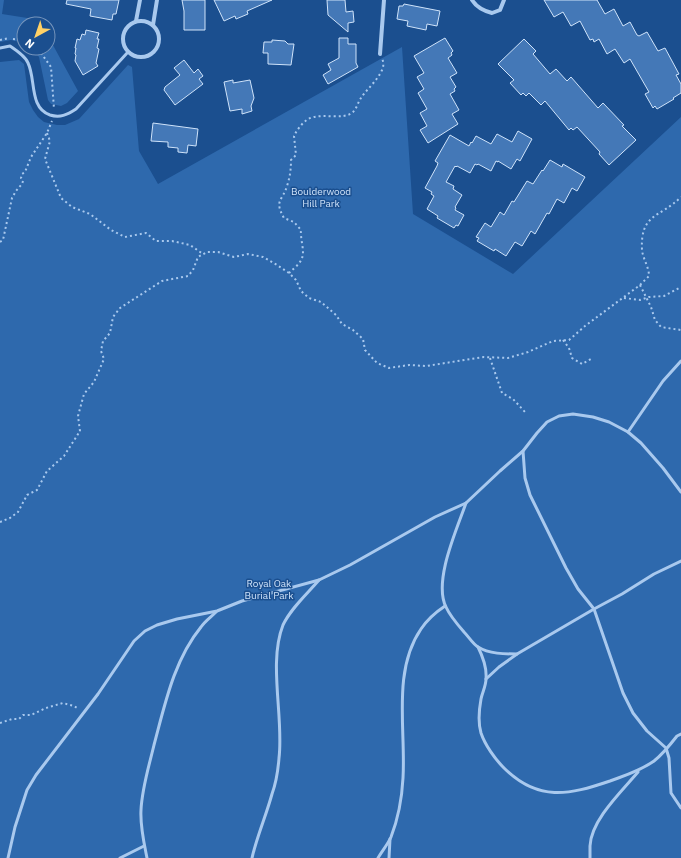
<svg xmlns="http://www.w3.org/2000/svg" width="681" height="858" viewBox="0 0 681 858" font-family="'IBM Plex Sans',sans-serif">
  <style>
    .green { fill: #2e69ad }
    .building { fill: #4478b7; stroke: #cfe3fa }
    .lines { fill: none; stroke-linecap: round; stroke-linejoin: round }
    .path { stroke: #a9c9ee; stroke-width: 2; stroke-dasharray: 2 3; stroke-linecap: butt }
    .lane { stroke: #a9c9ee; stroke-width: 3 }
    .street { stroke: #a9c9ee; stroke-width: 4 }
    .labels { text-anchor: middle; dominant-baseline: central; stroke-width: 3; stroke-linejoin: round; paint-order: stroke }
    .park-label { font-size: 10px; fill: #cfe3fa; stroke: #1b4f8f }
  </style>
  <rect width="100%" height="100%" fill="#1b4f8f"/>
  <g class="green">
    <polygon points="0,0 4,0 2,14 40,20 42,24 24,24 24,43 11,40 0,42"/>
    <polygon points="48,36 78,91 67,103 61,106 51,104 48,100 39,57 32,48 48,48"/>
    <polygon points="402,47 413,214 513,274 681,117 681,858 0,858 0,62 19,60 24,64 29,102 33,110 38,117 44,122 57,125 65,125 79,119 128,65 132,67 139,151 158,184"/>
  </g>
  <g class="building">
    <polygon points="67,0 119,0 116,14 113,14 112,20 90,16 91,9 66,4"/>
    <polygon points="182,0 205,0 205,30 184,30 184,11"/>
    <polygon points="214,0 272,0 247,11 248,14 236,19 235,16 224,21"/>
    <polygon points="327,0 345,0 346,12 353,11 354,22 348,23 348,32 328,15"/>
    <polygon points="544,0 597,0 605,14 614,9 623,26 630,22 637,35 639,36 647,32 658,51 665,48 679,74 676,75 681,84 681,93 673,98 674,99 657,109 655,106 653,108 645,94 649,92 630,59 624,63 615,49 607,54 599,39 594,42 593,39 590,40 580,21 571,26 563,12 554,17"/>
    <polygon points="404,4 440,11 437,26 427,24 426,30 407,26 408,21 397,19 399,6 403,6"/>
    <polygon points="86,30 99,33 97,39 99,39 97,48 99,49 96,63 98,66 83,75 75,61 76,55 75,54 76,48 75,48 77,39 80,40 82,34 85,35"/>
    <polygon points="339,38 348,38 348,44 356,44 356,63 358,67 328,84 323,75 331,70 328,64 339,58"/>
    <polygon points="445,38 453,51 451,53 452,55 448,58 457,73 450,77 456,87 454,89 455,91 450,94 459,110 452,114 458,124 428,143 420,130 427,126 420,113 427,109 418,93 424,89 417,77 424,73 414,56"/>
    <polygon points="524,39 536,51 533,54 550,74 556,69 567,81 571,77 598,108 603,103 624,125 622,126 636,140 609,165 599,154 600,152 577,127 573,130 571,128 569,130 545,101 541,105 529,93 526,96 523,93 521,95 510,83 514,80 498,64"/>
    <polygon points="272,40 285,41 288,44 294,44 291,65 268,64 268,53 263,53 264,42 272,42"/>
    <polygon points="184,60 194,73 198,69 203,76 199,79 203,84 175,105 164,90 165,87 180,75 174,68"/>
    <polygon points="233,80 233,83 250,80 254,98 251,106 252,111 242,114 242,109 230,111 224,82"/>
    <polygon points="153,123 198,129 196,146 188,145 187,153 178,152 178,148 168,147 168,142 151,141"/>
    <polygon points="518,131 532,139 520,161 517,159 511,169 498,161 498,162 496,161 491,171 478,164 477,165 475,164 470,173 457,166 456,167 455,166 446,182 454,186 453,189 462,195 455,207 456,208 455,210 464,215 458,226 456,225 454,228 437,218 438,216 427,209 434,196 431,194 432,192 425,188 437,166 438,163 435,161 450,135 469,146 471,142 472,143 476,136 491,144 497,134 512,142"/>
    <polygon points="550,160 562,167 563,164 585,177 577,191 572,188 564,203 557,199 549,214 547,213 535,234 531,231 522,246 515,242 506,256 495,249 494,251 477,241 479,238 476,237 485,223 491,227 500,212 504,215 512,201 514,202 527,181 533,184 542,170 543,171"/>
  </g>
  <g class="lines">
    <g class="path">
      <polyline points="13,39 24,40"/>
      <polyline points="0,40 9,38"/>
      <polyline points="40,48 41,53 51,67 54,109"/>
      <polyline points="47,133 50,141 45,159 61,198 72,207 90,214 111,230 125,237 146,233 156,241 172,241 190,245 203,254"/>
      <polyline points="0,242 3,240 12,198 16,191 22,184 23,181 21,178 22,174 25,172 31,157 47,133 52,121"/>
      <path d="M 289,273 C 293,269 300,264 302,258 C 305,252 300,238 301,230 L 294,222 L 284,218 C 274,200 282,202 287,186 C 290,177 291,169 291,160 L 296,155 L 294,136 C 297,130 302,123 308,119 C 322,112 343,121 353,112 C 357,108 358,102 361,98 C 367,88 389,71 382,59"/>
      <polyline points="640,285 651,307 655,320 661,327 681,330"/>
      <polyline points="624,298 640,300 649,297 664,296 681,287"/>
      <polyline points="563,340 569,348 572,358 582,364 591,359"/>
      <polyline points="490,358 502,393 513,399 525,412"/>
      <path d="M 0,522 L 10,518 L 18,512 L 27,495 L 37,490 L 47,471 L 64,456 L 80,431 L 78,416 L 84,394 L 94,382 L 104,359 L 101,351 L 103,341 L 110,333 L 113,317 L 120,308 L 162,281 L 188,276 L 193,270 L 198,257 L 207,252 L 218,252 L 234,257 L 248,254 L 263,257 L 277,265 L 289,273 L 296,280 L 301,291 L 309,298 L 321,302 L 336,315 L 342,324 L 353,330 L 363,339 L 365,350 L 377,363 L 389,368 L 409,365 L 426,366 L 484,357 L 508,358 L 528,352 L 553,341 L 569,340 L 585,326 L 640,285 L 649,276 C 649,267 643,259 642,250 C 640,213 660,218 681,197"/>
      <polyline points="0,723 12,719 19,719 23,715 31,715 46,708 63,703 74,706 79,709"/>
    </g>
    <g class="lane">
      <path d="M 0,48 L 10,46 C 16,50 26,57 28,63 C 36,79 29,108 50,115 C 60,118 67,115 76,109 L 128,52"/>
      <polyline points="628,432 663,381 681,361"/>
      <polyline points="523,451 525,478 530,495 566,568 578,589 594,609 623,693 633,713 647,731 666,748 669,758 671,793 681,808"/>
      <path d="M 466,503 C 457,529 433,581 446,607 C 450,616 457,624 464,632 C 468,636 473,644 478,647 C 489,654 505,654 517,654 L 594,609 L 622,594 L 654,574 L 681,561"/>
      <path d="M 478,647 C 483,657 487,668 486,679 C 486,686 482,693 481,699 C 479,710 478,723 481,733 C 485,745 495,759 504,768 C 538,802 569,795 610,781 C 626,775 640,771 654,761 C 663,754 670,745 677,736 L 681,734"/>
      <polyline points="486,679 499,667 517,654"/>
      <polyline points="8,858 15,827 27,790 36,775 98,694 134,641 145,631 157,625 177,619 217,611 242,601 319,580 350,565 435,517 466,503 500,471 523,451 537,433 547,422 559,416 573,414 593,417 609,422 628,432 641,443 663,468 681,492"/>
      <polyline points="120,858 144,846"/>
      <path d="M 147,858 C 144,843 140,826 141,810 C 142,788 149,766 154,745 C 165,704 174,660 201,627 C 205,621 211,617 216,612"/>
      <path d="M 252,858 C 257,836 266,816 272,794 C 276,783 278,771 279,758 C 284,718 268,663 283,625 C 291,608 307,594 319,580"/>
      <path d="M 378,858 C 382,851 388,844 391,837 C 398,819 402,797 403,778 C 406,730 392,671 421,629 C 427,620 436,612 445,606"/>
      <polyline points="389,858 390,839"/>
      <path d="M 590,858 C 590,854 590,850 590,846 C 591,820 622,791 638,772"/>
    </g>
    <g class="street">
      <path d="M 472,0 C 477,8 484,11 492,13 L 500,10 L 504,0"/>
      <circle cx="141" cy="39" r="18"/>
      <polyline points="136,21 140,0"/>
      <polyline points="153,25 157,0"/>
      <polyline points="380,54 384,0"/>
    </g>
  </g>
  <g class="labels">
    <g class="park-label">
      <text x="321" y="191">Boulderwood<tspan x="321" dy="12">Hill Park</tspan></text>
      <text x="269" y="583">Royal Oak<tspan x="269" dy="12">Burial Park</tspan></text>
    </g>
  </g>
  <g transform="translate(36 36) rotate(220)"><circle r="19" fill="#1b4f8f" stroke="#7695bc"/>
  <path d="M0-3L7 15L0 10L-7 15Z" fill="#ffd166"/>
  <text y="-6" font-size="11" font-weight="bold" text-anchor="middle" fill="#ffffff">N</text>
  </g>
</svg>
